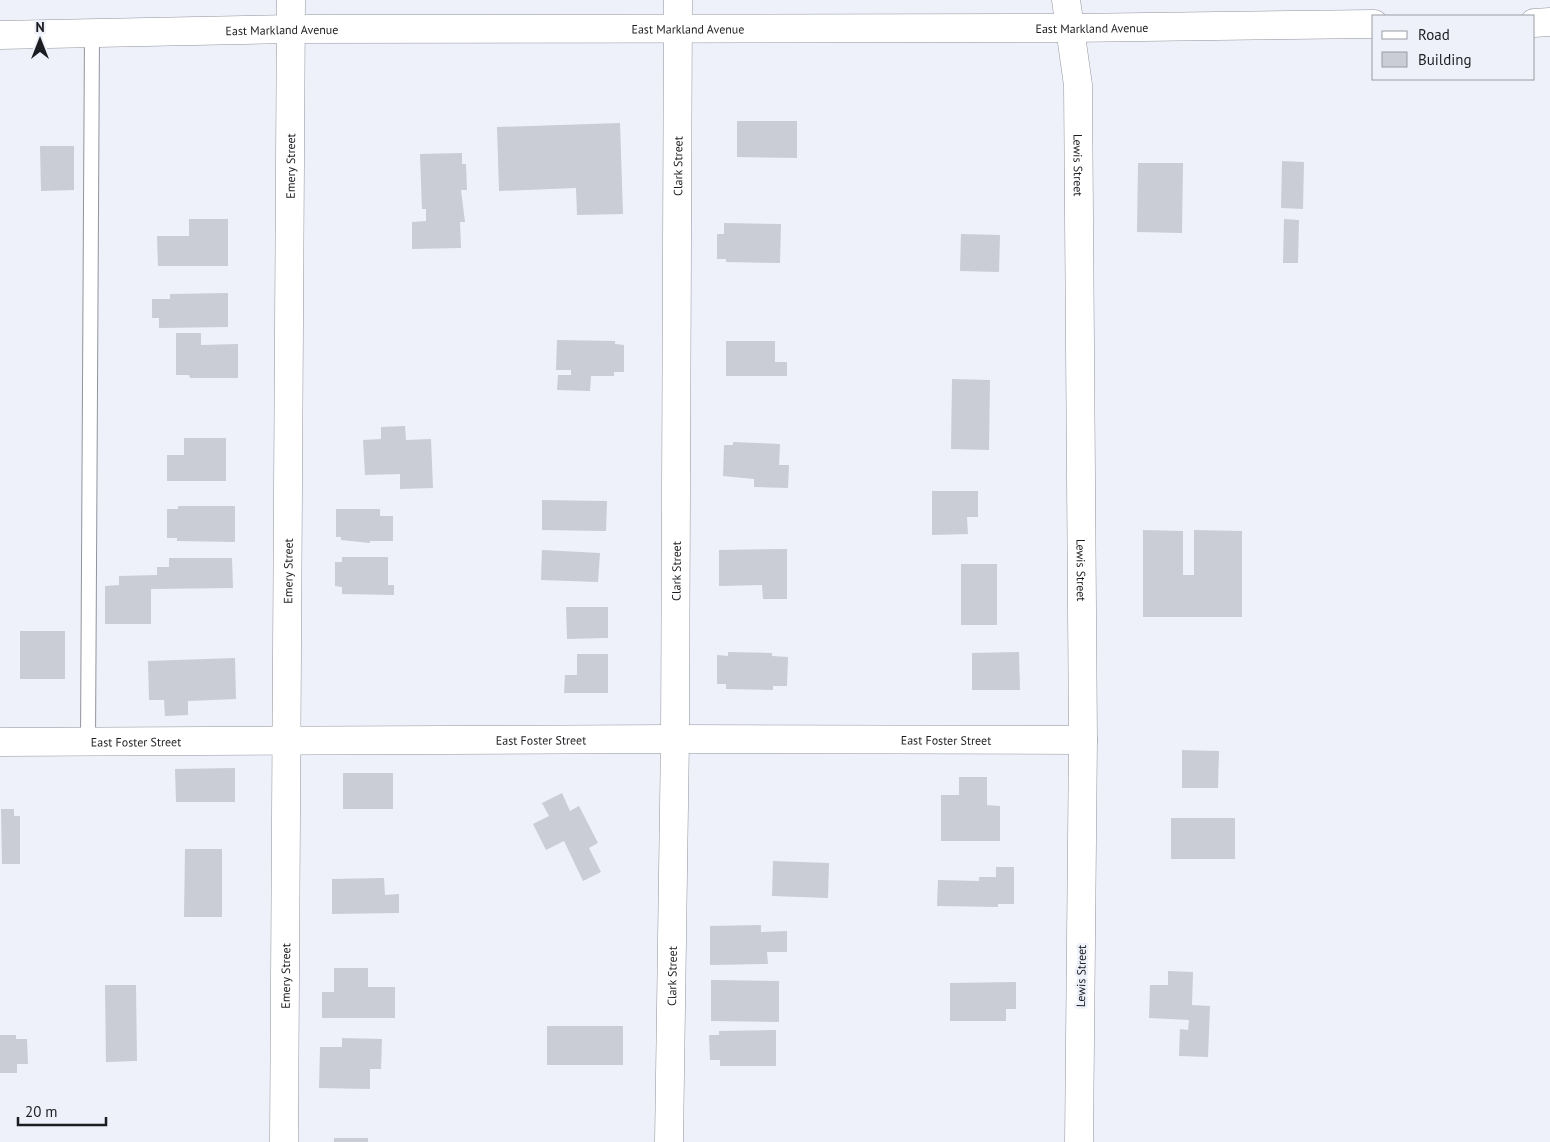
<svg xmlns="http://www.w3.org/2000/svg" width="1550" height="1142" viewBox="0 0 1550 1142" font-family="'PT Sans',sans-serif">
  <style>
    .building { fill: #caccd6 }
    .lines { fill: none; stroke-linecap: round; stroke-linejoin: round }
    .service-casing { stroke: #92949d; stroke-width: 16 }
    .minor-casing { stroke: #92949d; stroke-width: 29 }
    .primary-casing { stroke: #92949d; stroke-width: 29 }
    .service { stroke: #fff; stroke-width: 14 }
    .minor { stroke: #fff; stroke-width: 28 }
    .primary { stroke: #fff; stroke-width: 28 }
    .labels { text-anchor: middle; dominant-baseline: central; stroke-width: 5; stroke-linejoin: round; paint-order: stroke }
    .street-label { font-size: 12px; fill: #1c1d20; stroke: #eef1fa }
  </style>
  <rect width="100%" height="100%" fill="#eef1fa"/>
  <g class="building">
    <polygon points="737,121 797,121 797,158 737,157"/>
    <polygon points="620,123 623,214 577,215 576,188 499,191 497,127"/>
    <polygon points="40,146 74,146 74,190 41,191"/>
    <polygon points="462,153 462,164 466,164 467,190 461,190 465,222 460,222 461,248 412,249 412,222 426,221 426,209 422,209 420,154"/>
    <polygon points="1282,161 1304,162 1303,209 1281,208"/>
    <polygon points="1138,163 1183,163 1182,233 1137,232"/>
    <polygon points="189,219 228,219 228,266 158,266 157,236 189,236"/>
    <polygon points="1284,219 1299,220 1298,263 1283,263"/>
    <polygon points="724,223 781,224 780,263 726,262 726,259 717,259 717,234 724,234"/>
    <polygon points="961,234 1000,235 999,272 960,271"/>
    <polygon points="228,293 228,327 159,328 159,318 152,318 152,299 170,299 170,294"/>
    <polygon points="176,333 201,333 201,345 238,344 238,378 190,378 189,375 176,375"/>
    <polygon points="557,340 615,341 615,344 624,345 624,372 614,372 614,376 591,376 590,391 557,390 558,375 571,375 571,370 556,370"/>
    <polygon points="726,341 775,341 775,362 787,362 787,376 726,376"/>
    <polygon points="952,379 990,380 989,450 951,449"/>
    <polygon points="405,426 406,440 431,439 433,488 400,489 400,474 365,475 363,440 381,439 381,427"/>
    <polygon points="184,438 226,438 226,481 167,481 167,455 184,455"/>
    <polygon points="733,442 780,444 779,465 789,465 788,488 754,487 754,479 723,476 724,445 733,445"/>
    <polygon points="932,491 978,491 978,517 967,517 968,534 932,535"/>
    <polygon points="542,500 607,501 606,531 542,530"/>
    <polygon points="178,506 235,506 235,542 177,541 177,538 167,538 167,509 178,509"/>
    <polygon points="336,509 380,509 380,516 393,516 393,541 370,541 370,543 341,540 341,537 336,537"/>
    <polygon points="1143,530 1183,531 1183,575 1194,575 1194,530 1242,531 1242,617 1143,617"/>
    <polygon points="787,549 787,599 763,599 762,585 719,586 719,550"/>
    <polygon points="542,550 600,553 598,582 541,580"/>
    <polygon points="342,557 388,557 388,585 394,585 394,595 342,594 342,587 335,586 335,562 342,562"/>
    <polygon points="169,558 232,558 233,588 151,589 151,624 105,624 105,586 119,585 119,576 157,575 157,567 169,567"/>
    <rect x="961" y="564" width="36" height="61"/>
    <polygon points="566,607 608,607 608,638 567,639"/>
    <rect x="20" y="631" width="45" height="48"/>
    <polygon points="728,652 772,653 772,656 788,657 787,686 773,686 773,690 726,689 726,684 717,684 717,655 728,656"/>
    <polygon points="1019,652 1020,690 972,690 972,653"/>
    <polygon points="577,654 608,654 608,693 564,693 565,675 577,675"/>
    <polygon points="235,658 236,699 188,701 188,715 165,716 164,700 149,700 148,661"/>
    <polygon points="1182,750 1219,751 1218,788 1182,788"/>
    <polygon points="235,768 235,802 176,802 175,769"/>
    <rect x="343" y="773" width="50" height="36"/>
    <polygon points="959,777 987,777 987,805 1000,806 1000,841 941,841 941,795 959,795"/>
    <polygon points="562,793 570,811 579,806 598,843 589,848 601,872 583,881 564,841 546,850 533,824 549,816 542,803"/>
    <polygon points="1,809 14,809 14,816 20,816 20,864 2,864"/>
    <rect x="1171" y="818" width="64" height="41"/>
    <polygon points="185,849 222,849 222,917 184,917"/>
    <polygon points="773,861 829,863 828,898 772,896"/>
    <polygon points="996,867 1014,867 1014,904 998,904 998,907 937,906 938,880 979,881 979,877 996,877"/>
    <polygon points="384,878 385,895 399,894 399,913 332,914 332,879"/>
    <polygon points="761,925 761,932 787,931 787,952 767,952 768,964 710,965 710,926"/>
    <polygon points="334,968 368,968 368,987 395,987 395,1018 322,1018 322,992 334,992"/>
    <polygon points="1168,971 1193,972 1192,1005 1210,1006 1208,1057 1179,1056 1180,1029 1188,1030 1189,1020 1149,1018 1150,985 1168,985"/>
    <polygon points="711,980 779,981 779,1022 711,1021"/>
    <polygon points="1016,982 1016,1009 1006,1009 1006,1021 950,1021 950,983"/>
    <polygon points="105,985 136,985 137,1061 106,1062"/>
    <rect x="547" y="1026" width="76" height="39"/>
    <polygon points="776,1030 776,1066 720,1066 720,1060 710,1060 709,1035 719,1035 719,1031"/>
    <polygon points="0,1035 16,1035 16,1039 27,1039 28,1064 17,1064 17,1073 0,1073"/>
    <polygon points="342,1038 382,1039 381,1069 370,1069 370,1089 319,1088 320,1047 342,1047"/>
    <rect x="334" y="1138" width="34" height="4"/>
  </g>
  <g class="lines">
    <g class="service-casing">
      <polyline id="service" points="88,742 92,31"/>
    </g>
    <g class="minor-casing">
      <g id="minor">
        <path id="s1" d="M 1066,0 L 1078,85 L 1083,740 L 1079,1142"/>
        <path id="s2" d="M 0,742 L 675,739 L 1083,740"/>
        <path id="s3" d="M 284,1142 L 291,0"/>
        <path id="s4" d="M 669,1142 L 675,739 L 678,0"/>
      </g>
    </g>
    <g class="primary-casing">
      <g id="primary">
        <polyline points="1534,23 1550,22"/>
        <path id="s5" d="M 0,35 L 291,29 L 1071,28 L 1374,24"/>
      </g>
    </g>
    <use href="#service" class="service"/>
    <use href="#minor" class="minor"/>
    <use href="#primary" class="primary"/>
  </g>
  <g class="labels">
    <g class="street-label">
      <text stroke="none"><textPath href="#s5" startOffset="1092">East Markland Avenue</textPath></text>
      <text stroke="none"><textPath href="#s5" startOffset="282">East Markland Avenue</textPath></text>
      <text stroke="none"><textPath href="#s5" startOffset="688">East Markland Avenue</textPath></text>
      <text stroke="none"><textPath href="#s3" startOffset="976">Emery Street</textPath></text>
      <text stroke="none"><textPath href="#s4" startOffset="976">Clark Street</textPath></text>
      <text stroke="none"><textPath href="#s1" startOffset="166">Lewis Street</textPath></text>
      <text stroke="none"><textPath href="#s3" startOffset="571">Emery Street</textPath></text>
      <text stroke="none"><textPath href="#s4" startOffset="571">Clark Street</textPath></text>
      <text stroke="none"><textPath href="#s1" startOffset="571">Lewis Street</textPath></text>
      <text stroke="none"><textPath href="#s2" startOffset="541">East Foster Street</textPath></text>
      <text stroke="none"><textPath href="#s2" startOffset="946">East Foster Street</textPath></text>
      <text stroke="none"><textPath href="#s2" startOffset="136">East Foster Street</textPath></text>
      <text stroke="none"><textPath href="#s3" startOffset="166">Emery Street</textPath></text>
      <text stroke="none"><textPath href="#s4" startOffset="166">Clark Street</textPath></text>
      <text transform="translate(1081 976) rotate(-89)">Lewis Street</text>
    </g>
  </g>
  <rect x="1372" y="15" width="162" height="65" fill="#eef1fa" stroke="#9a9ca3"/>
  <rect x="1382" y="31" width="25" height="8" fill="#ffffff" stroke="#9a9ca3"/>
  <text x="1418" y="40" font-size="15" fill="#1c1d20">Road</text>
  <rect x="1382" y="52" width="25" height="15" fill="#caccd6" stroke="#9a9ca3"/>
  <text x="1418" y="65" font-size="15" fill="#1c1d20">Building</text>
  <g transform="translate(40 40)" stroke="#eef1fa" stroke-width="4" paint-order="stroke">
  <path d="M0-4L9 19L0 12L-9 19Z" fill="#1c1d20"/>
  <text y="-8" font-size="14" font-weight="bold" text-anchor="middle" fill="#1c1d20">N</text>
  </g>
  <path d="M18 1117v8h88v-8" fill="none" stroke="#1c1d20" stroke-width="2.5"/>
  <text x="25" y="1117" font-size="15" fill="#1c1d20" stroke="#eef1fa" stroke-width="4" paint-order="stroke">20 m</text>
</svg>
